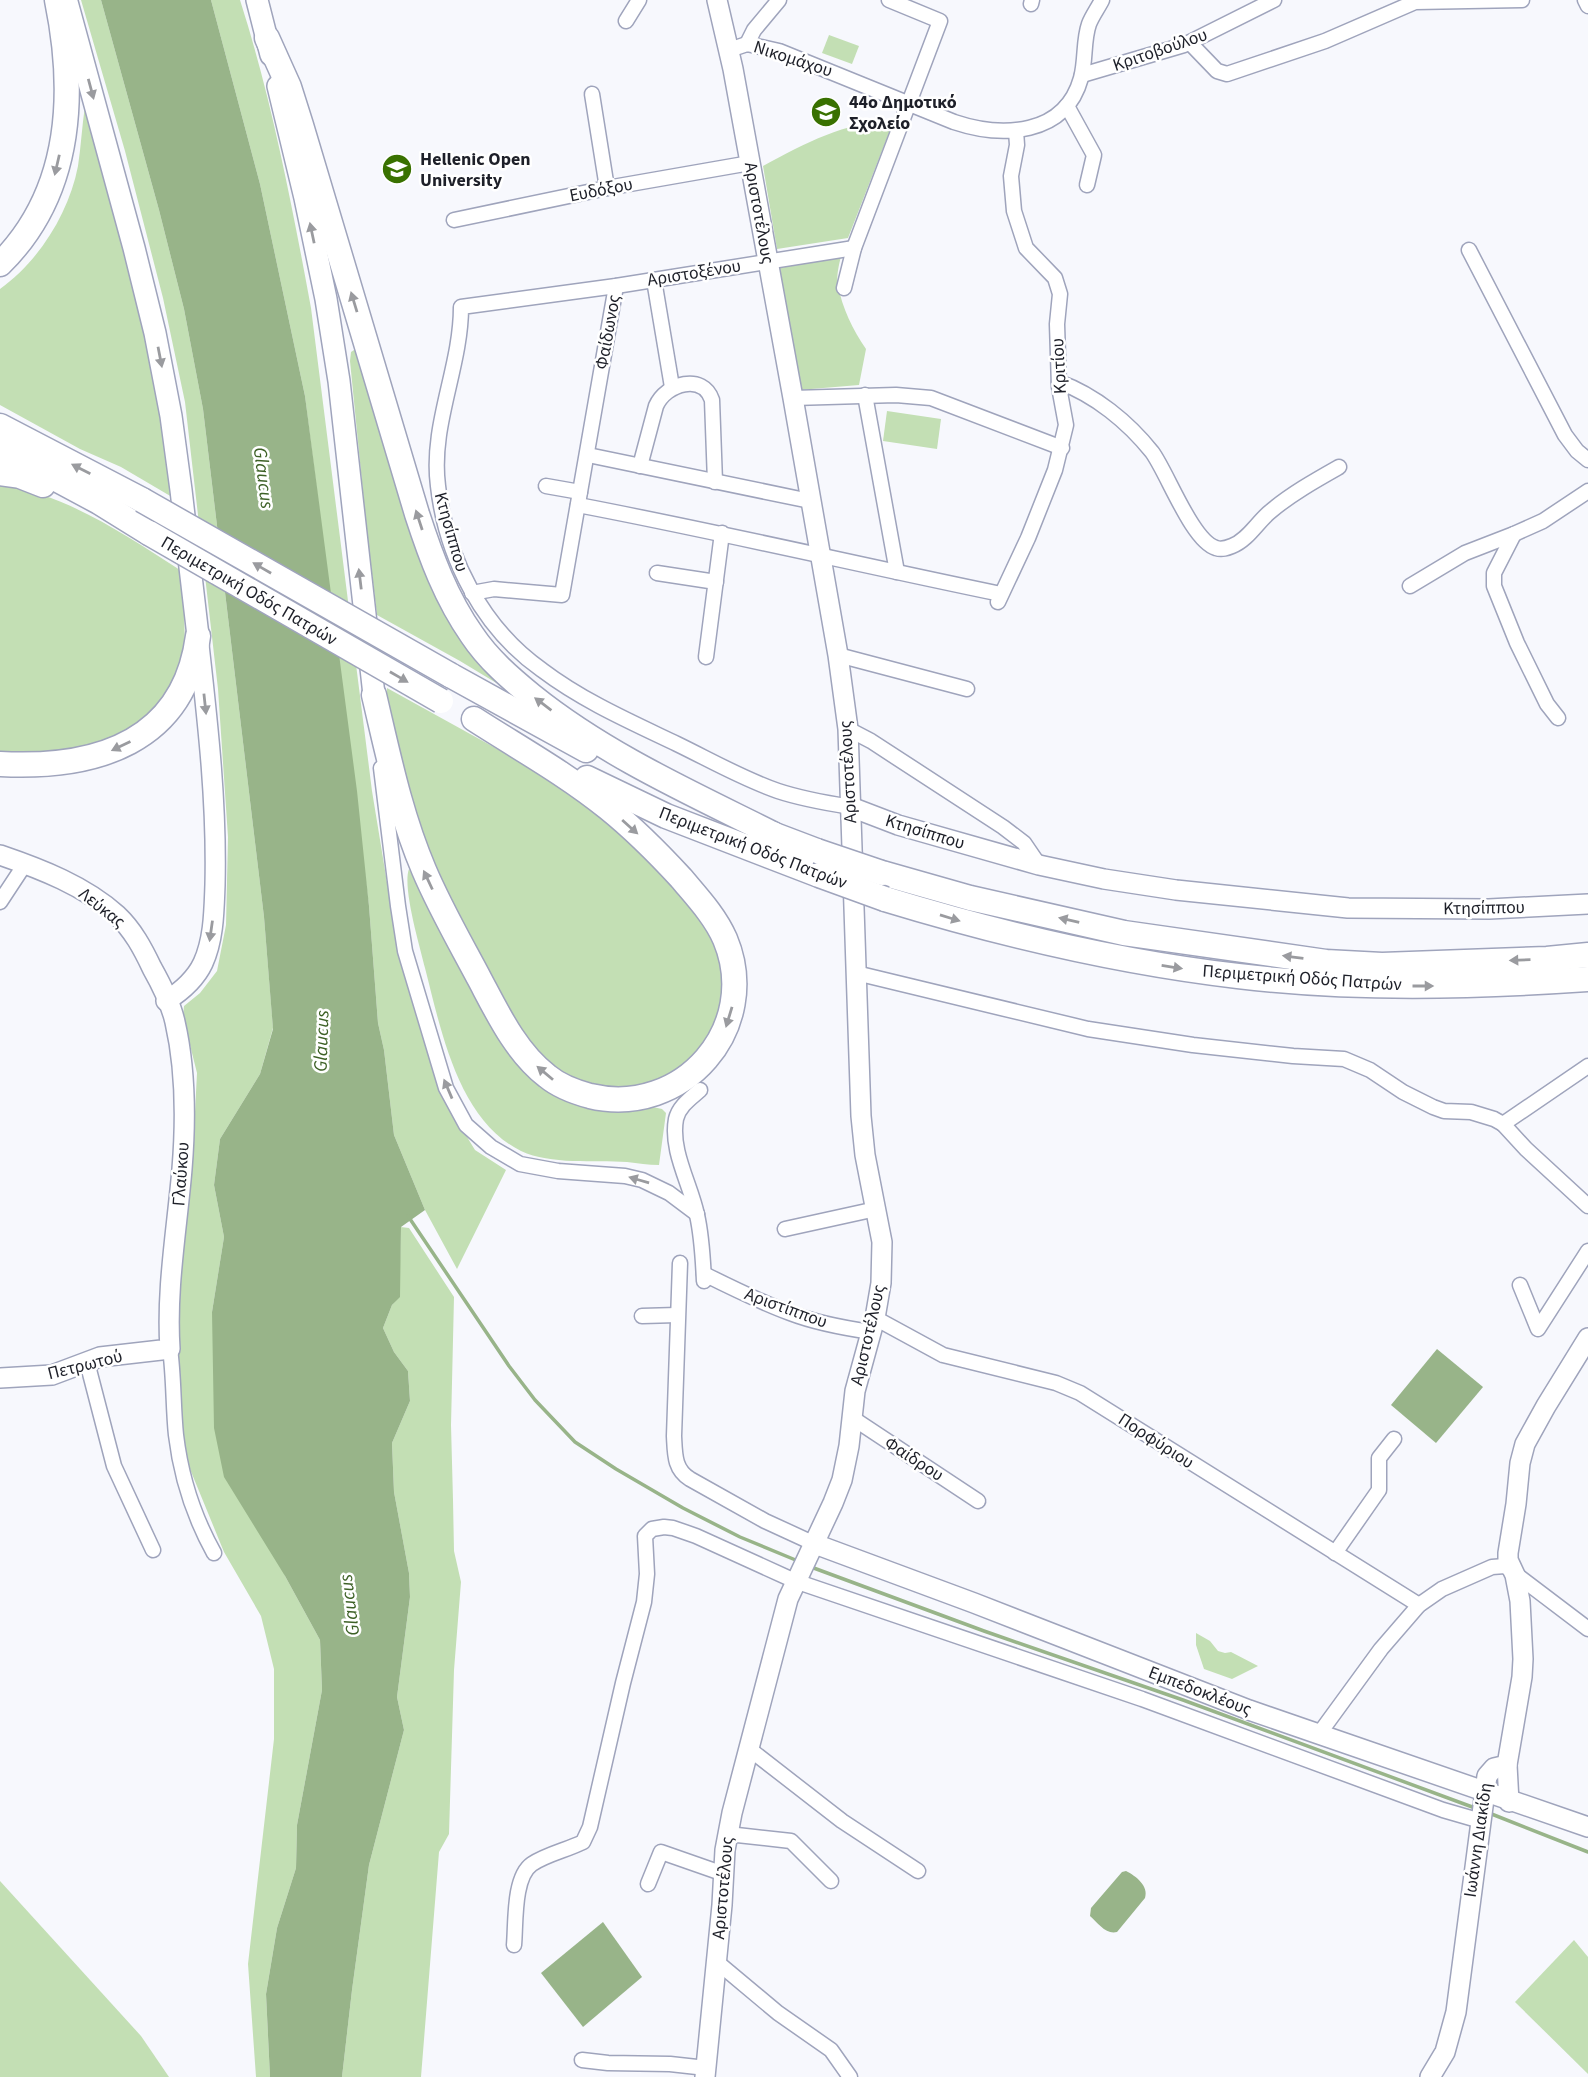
<svg xmlns="http://www.w3.org/2000/svg" width="1588" height="2077" viewBox="0 0 1588 2077" font-family="'Source Sans 3',sans-serif">
  <style>
    .green { fill: #c3dfb4 }
    .water { fill: #98b489 }
    .lines { fill: none; stroke-linecap: round; stroke-linejoin: round }
    .stream { stroke: #98b489; stroke-width: 3.5 }
    .street-casing { stroke: #9fa4bc; stroke-width: 17 }
    .secondary-casing { stroke: #9fa4bc; stroke-width: 22 }
    .primary-casing { stroke: #9fa4bc; stroke-width: 24 }
    .highway-casing { stroke: #9fa4bc; stroke-width: 27 }
    .street { stroke: #fff; stroke-width: 14 }
    .secondary { stroke: #fff; stroke-width: 19 }
    .primary { stroke: #fff; stroke-width: 21 }
    .highway { stroke: #fff; stroke-width: 24 }
    .highway-bridge-casing { stroke: #9fa4bc; stroke-width: 27; stroke-linecap: butt }
    .highway-bridge { stroke: #fff; stroke-width: 24 }
    .oneway { fill: #9a9b9f }
    .labels { text-anchor: middle; dominant-baseline: central; stroke-width: 5; stroke-linejoin: round; paint-order: stroke }
    .street-label { font-size: 18px; fill: #1e2029; stroke: #fff }
    .poi-label { font-size: 18px; font-weight: bold; fill: #1e2029; stroke: #fff; text-anchor: start }
    .water-label { font-size: 19px; font-style: italic; fill: #3d6126; stroke: #fff }
  </style>
  <rect width="100%" height="100%" fill="#f7f8fd"/>
  <g class="green">
    <polygon points="81,0 101,0 159,210 184,309 203,409 264,917 273,1028 260,1074 220,1139 214,1185 224,1237 212,1312 285,1576 320,1640 322,1690 297,1825 296,1868 277,1928 266,1994 270,2077 256,2077 248,1964 274,1739 274,1669 261,1616 224,1552 183,1452 175,1351 184,1230 194,1131 197,1073 183,1017 184,1006 200,993 217,971 226,925 228,837 218,689 185,402 163,298 125,151"/>
    <path d="M 211,0 L 240,0 C 272,100 292,205 311,308 L 372,791 L 391,907 L 409,991 L 442,1096 L 475,1150 L 506,1170 L 457,1269 L 425,1210 L 394,1135 L 384,1050 L 378,1023 L 369,906 L 305,396 L 260,184 Z"/>
    <polygon points="829,35 859,46 852,64 822,53"/>
    <path d="M 85,106 L 148,340 L 163,420 L 172,497 L 121,467 L 80,449 L 0,405 L 0,289 C 39,261 69,213 78,166 C 81,146 82,126 85,106 Z"/>
    <path d="M 894,120 L 848,238 L 777,249 L 763,166 C 808,142 842,123 894,120 Z"/>
    <path d="M 841,256 C 839,265 836,276 838,285 C 842,308 853,330 866,349 L 859,385 L 799,390 L 780,268 Z"/>
    <polygon points="354,350 358,352 399,495 521,698 460,661 377,615 367,533 350,361 351,352"/>
    <polygon points="887,411 941,419 937,449 883,441"/>
    <path d="M 0,484 C 67,495 124,534 180,570 L 184,609 L 185,647 L 178,676 L 154,713 L 118,737 L 61,751 L 0,753 Z"/>
    <polygon points="387,688 530,767 589,801 692,903 721,956 725,986 720,1015 695,1058 665,1079 625,1089 600,1087 577,1081 554,1066 532,1046 511,1012 431,862 413,816 387,700"/>
    <path d="M 409,869 L 504,1044 L 621,1111 L 653,1107 L 662,1109 L 666,1113 L 659,1165 C 648,1165 638,1163 627,1162 C 594,1160 551,1165 521,1151 C 458,1120 441,1030 425,968 C 420,947 402,887 409,869 Z"/>
    <polygon points="401,1227 409,1228 454,1297 451,1425 453,1500 454,1551 461,1582 454,1670 449,1834 439,1852 421,2077 342,2077 352,1990 369,1865 404,1730 397,1697 410,1597 409,1573 394,1492 392,1443 410,1401 408,1371 394,1352 383,1328 392,1305 399,1297"/>
    <polygon points="1196,1633 1210,1641 1218,1651 1225,1653 1231,1652 1258,1666 1232,1679 1204,1669 1196,1645"/>
    <polygon points="0,1881 141,2036 169,2077 0,2077"/>
    <polygon points="1574,1940 1588,1957 1588,2074 1515,2002"/>
  </g>
  <g class="water">
    <polygon points="101,0 211,0 260,184 305,396 357,791 369,906 378,1023 384,1050 394,1135 425,1210 401,1227 400,1297 392,1305 383,1328 394,1352 408,1371 410,1401 392,1443 394,1492 409,1573 410,1597 397,1697 404,1730 369,1865 352,1990 342,2077 270,2077 266,1994 277,1928 296,1868 297,1825 322,1690 320,1640 285,1576 224,1477 214,1428 212,1312 224,1237 214,1185 220,1139 260,1074 273,1029 264,917 203,409 184,309 159,210"/>
    <polygon points="1437,1349 1483,1387 1436,1443 1391,1405"/>
    <path d="M 1126,1871 C 1136,1876 1149,1886 1145,1898 L 1117,1932 C 1106,1935 1098,1923 1090,1916 L 1091,1908 L 1122,1872 Z"/>
    <polygon points="603,1922 642,1977 583,2027 541,1973"/>
  </g>
  <g class="lines">
    <g class="stream">
      <polyline points="408,1216 509,1366 535,1400 575,1442 616,1469 683,1508 740,1537 798,1561"/>
      <polyline points="811,1567 984,1631 1183,1700 1475,1808"/>
      <polyline points="1489,1813 1588,1852"/>
    </g>
    <g class="street-casing">
      <g id="street">
        <polyline points="1585,0 1588,6"/>
        <polyline points="1031,4 1032,0"/>
        <polyline points="626,21 639,0"/>
        <polyline points="1190,43 1217,71 1227,74 1325,41 1415,2 1522,0"/>
        <polyline points="747,44 754,30 779,0"/>
        <path d="M 729,50 L 747,44 L 779,51 L 954,122 C 1002,138 1065,136 1081,78 C 1086,60 1083,41 1089,24 C 1092,16 1098,8 1102,0"/>
        <polyline points="1082,75 1184,45 1274,0"/>
        <polyline points="592,94 607,188"/>
        <polyline points="1067,106 1094,155 1087,185"/>
        <polyline points="454,220 607,188 750,163"/>
        <polyline points="1469,250 1565,435 1577,451 1588,460"/>
        <polyline points="654,280 672,387"/>
        <polyline points="844,288 854,248 940,21 889,0"/>
        <path d="M 1059,382 C 1095,395 1128,422 1152,452 C 1167,472 1192,541 1216,548 C 1222,550 1227,548 1232,546 C 1248,540 1258,521 1271,511 C 1291,494 1316,480 1339,467"/>
        <polyline points="865,395 897,572"/>
        <polyline points="793,398 896,395 931,398 1062,448"/>
        <polyline points="588,455 810,501"/>
        <path d="M 640,466 L 656,406 C 666,383 703,373 712,400 L 715,482"/>
        <polyline points="546,486 580,492"/>
        <path d="M 578,505 C 720,532 860,565 1001,594"/>
        <polyline points="1514,534 1494,573 1494,586 1517,643 1547,704 1558,718"/>
        <polyline points="657,573 716,582"/>
        <polyline points="1410,586 1465,553 1514,534 1543,521 1588,491"/>
        <polyline points="472,593 494,589 562,595 616,286"/>
        <polyline points="998,602 1028,538 1055,470 1066,425 1059,387 1057,324 1060,294 1055,278 1026,248 1014,211 1011,176 1017,145 1016,131"/>
        <polyline points="838,655 967,689"/>
        <polyline points="706,657 722,533"/>
        <polyline points="848,729 871,741 1003,827 1024,843 1039,865"/>
        <polyline points="381,768 398,906 405,951 446,1088 466,1125 491,1147 520,1164 558,1171 625,1176 642,1180 669,1193 697,1214"/>
        <path d="M 851,807 C 826,803 802,799 778,791 C 743,779 710,760 677,744 C 631,722 583,701 542,670 C 482,628 446,557 438,486 C 430,425 461,368 461,307 L 616,286 L 854,248"/>
        <polyline points="0,902 25,864"/>
        <polyline points="856,973 1088,1029 1193,1045 1293,1056 1344,1059 1370,1070 1403,1092 1433,1107 1444,1111 1471,1112 1494,1119 1503,1124 1588,1066"/>
        <path d="M 700,1090 C 691,1098 679,1106 676,1119 C 670,1151 691,1185 697,1215 C 702,1237 703,1259 704,1281"/>
        <polyline points="1503,1124 1526,1149 1588,1206"/>
        <polyline points="785,1229 876,1209"/>
        <path d="M 680,1263 L 674,1436 C 675,1454 674,1469 690,1479 L 765,1521 L 815,1544"/>
        <path d="M 704,1274 C 732,1288 760,1302 790,1313 C 816,1323 844,1328 871,1332"/>
        <polyline points="1520,1285 1538,1329 1588,1251"/>
        <polyline points="642,1316 677,1315"/>
        <polyline points="875,1318 943,1355 1056,1383 1080,1393 1419,1605"/>
        <path d="M 170,1349 C 174,1377 173,1406 176,1435 C 181,1477 194,1517 214,1553"/>
        <polyline points="87,1362 114,1466 153,1550"/>
        <polyline points="851,1417 978,1501"/>
        <polyline points="1335,1553 1379,1490 1379,1458 1394,1439"/>
        <polyline points="1319,1734 1381,1649 1419,1605 1442,1589 1492,1567 1505,1566 1588,1629"/>
        <polyline points="748,1748 842,1821 918,1871"/>
        <polyline points="728,1834 791,1841 831,1881"/>
        <polyline points="648,1884 661,1852 724,1874"/>
        <path d="M 514,1945 C 516,1924 513,1877 532,1864 C 547,1854 567,1850 583,1842 L 590,1827 L 623,1683 L 644,1602 L 647,1574 L 645,1536 L 652,1529 L 664,1527 L 673,1528 L 696,1536 L 795,1581 L 1142,1699 L 1443,1810 L 1481,1821"/>
        <polyline points="717,1962 778,2013 831,2050 850,2077"/>
        <polyline points="582,2060 608,2063 670,2064 706,2068"/>
      </g>
    </g>
    <g class="secondary-casing">
      <g id="secondary">
        <polyline points="851,807 898,825 1039,865 1104,879 1176,890 1348,908 1489,909 1588,904"/>
        <path d="M 0,855 C 41,869 85,886 117,915 C 133,930 143,949 152,968 C 161,984 171,1004 175,1022 C 186,1070 186,1120 182,1169 C 177,1229 166,1289 170,1349 L 100,1357 L 52,1375 L 0,1378"/>
        <path d="M 166,1001 C 182,991 195,980 203,963 C 214,939 214,910 215,885 C 217,804 208,725 199,645"/>
        <polyline points="815,1544 974,1603 1249,1710 1588,1827"/>
        <polyline points="1507,1765 1509,1802"/>
        <polyline points="705,2077 722,1905 725,1850 732,1813 788,1599 833,1503 842,1480 849,1446 855,1391 875,1318 881,1283 882,1242 865,1155 861,1116 848,729 838,655 793,398 733,69 717,0"/>
        <polyline points="1430,2077 1445,2052 1456,2012 1487,1776 1494,1768 1507,1765 1522,1677 1523,1659 1520,1601 1515,1575 1508,1560 1508,1553 1516,1504 1520,1463 1525,1444 1546,1406 1588,1338"/>
      </g>
    </g>
    <g class="primary-casing">
      <g id="primary">
        <polyline points="257,0 271,55"/>
        <polyline points="67,2 134,248 155,333 171,416 181,490 198,636"/>
        <polyline points="278,86 305,198 326,299 339,381 374,695"/>
      </g>
    </g>
    <g class="highway-casing">
      <g id="highway">
        <path d="M 267,38 L 289,87 L 301,125 L 417,514 C 431,557 446,598 472,635 C 488,659 510,678 532,696 C 604,754 691,793 773,834"/>
        <path d="M 0,264 C 72,193 76,93 57,0"/>
        <polyline points="0,426 142,500"/>
        <polyline points="0,449 99,502 149,533"/>
        <polyline points="0,473 20,476 43,485"/>
        <polyline points="450,675 586,750"/>
        <path d="M 374,695 C 388,754 400,814 424,870 C 440,908 461,944 480,980 C 498,1014 516,1052 547,1076 C 559,1086 575,1092 590,1096 C 683,1118 762,1027 725,939 C 715,916 697,897 681,878 C 658,853 634,829 608,808 C 566,774 519,748 474,719"/>
        <path d="M 0,764 C 95,769 184,743 198,636"/>
        <polyline points="587,778 666,816 819,875"/>
        <polyline points="759,829 817,851"/>
        <polyline points="882,873 970,898 1124,933 1326,962 1382,965 1547,959 1588,955"/>
        <path d="M 885,899 C 1000,934 1117,962 1238,976 C 1354,990 1471,987 1588,979"/>
      </g>
    </g>
    <use href="#street" class="street"/>
    <use href="#secondary" class="secondary"/>
    <use href="#primary" class="primary"/>
    <use href="#highway" class="highway"/>
    <g class="highway-bridge-casing">
      <g id="highway-bridge">
        <polyline points="142,500 450,675"/>
        <polyline points="149,533 441,701"/>
        <polyline points="817,851 882,873"/>
        <polyline points="819,875 885,899"/>
      </g>
    </g>
    <use href="#highway-bridge" class="highway-bridge"/>
  </g>
  <defs><path id="oneway-solid" d="M-6-.8H1V-3.2L6.5 0L1 3.2V.8H-6Z" transform="scale(1.75)"/></defs>
  <g class="oneway">
    <use href="#oneway-solid" transform="translate(91 89) rotate(75)"/>
    <use href="#oneway-solid" transform="translate(57 165) rotate(103)"/>
    <use href="#oneway-solid" transform="translate(312 233) rotate(-102)"/>
    <use href="#oneway-solid" transform="translate(354 302) rotate(-107)"/>
    <use href="#oneway-solid" transform="translate(160 357) rotate(79)"/>
    <use href="#oneway-solid" transform="translate(81 469) rotate(-153)"/>
    <use href="#oneway-solid" transform="translate(419 520) rotate(-108)"/>
    <use href="#oneway-solid" transform="translate(262 568) rotate(-150)"/>
    <use href="#oneway-solid" transform="translate(360 579) rotate(-97)"/>
    <use href="#oneway-solid" transform="translate(399 677) rotate(30)"/>
    <use href="#oneway-solid" transform="translate(205 704) rotate(84)"/>
    <use href="#oneway-solid" transform="translate(543 704) rotate(-143)"/>
    <use href="#oneway-solid" transform="translate(121 746) rotate(154)"/>
    <use href="#oneway-solid" transform="translate(630 827) rotate(42)"/>
    <use href="#oneway-solid" transform="translate(428 880) rotate(-115)"/>
    <use href="#oneway-solid" transform="translate(950 918) rotate(17)"/>
    <use href="#oneway-solid" transform="translate(1069 920) rotate(-167)"/>
    <use href="#oneway-solid" transform="translate(211 931) rotate(98)"/>
    <use href="#oneway-solid" transform="translate(1293 957) rotate(-173)"/>
    <use href="#oneway-solid" transform="translate(1520 960) rotate(178)"/>
    <use href="#oneway-solid" transform="translate(1172 967) rotate(9)"/>
    <use href="#oneway-solid" transform="translate(1423 986)"/>
    <use href="#oneway-solid" transform="translate(729 1017) rotate(107)"/>
    <use href="#oneway-solid" transform="translate(545 1073) rotate(-140)"/>
    <use href="#oneway-solid" transform="translate(448 1089) rotate(-113)"/>
    <use href="#oneway-solid" transform="translate(639 1180) rotate(-164)"/>
  </g>
  <defs>
    <g id="school-disc" transform="scale(1.575)"><circle r="9.5" fill="#397100" stroke="#fff"/><path d="M0-5L7-2L0 1L-7-2ZM-4 1L0 2.5L4 1V4Q0 6-4 4Z" fill="#fff"/></g>
    <g id="university-disc" transform="scale(1.575)"><circle r="9.5" fill="#397100" stroke="#fff"/><path d="M0-5L7-2L0 1L-7-2ZM-4 1L0 2.5L4 1V4Q0 6-4 4Z" fill="#fff"/></g>
  </defs>
  <g fill-rule="evenodd">
    <use href="#school-disc" x="826" y="112"/>
    <use href="#university-disc" x="397" y="169"/>
  </g>
  <g class="labels">
    <g class="street-label">
      <text transform="translate(1160 50) rotate(-19)">Κριτοβούλου</text>
      <text transform="translate(793 59) rotate(18)">Νικομάχου</text>
      <text transform="translate(601 190) rotate(-11)">Ευδόξου</text>
      <text transform="translate(759 213) rotate(80)">Αριστοτέλους</text>
      <text transform="translate(694 273) rotate(-9)">Αριστοξένου</text>
      <text transform="translate(608 332) rotate(-80)">Φαίδωνος</text>
      <text transform="translate(1059 366) rotate(-93)">Κριτίου</text>
      <text transform="translate(451 532) rotate(74)">Κτησίππου</text>
      <text transform="translate(249 591) rotate(30)">Περιμετρική Οδός Πατρών</text>
      <text transform="translate(848 772) rotate(-93)">Αριστοτέλους</text>
      <text transform="translate(925 832) rotate(17)">Κτησίππου</text>
      <text transform="translate(753 848) rotate(21)">Περιμετρική Οδός Πατρών</text>
      <text transform="translate(102 908) rotate(38)">Λεύκας</text>
      <text transform="translate(1484 908) rotate(-1)">Κτησίππου</text>
      <text transform="translate(1302 978) rotate(4)">Περιμετρική Οδός Πατρών</text>
      <text transform="translate(181 1174) rotate(-86)">Γλαύκου</text>
      <text transform="translate(786 1308) rotate(20)">Αριστίππου</text>
      <text transform="translate(868 1335) rotate(-77)">Αριστοτέλους</text>
      <text transform="translate(85 1365) rotate(-14)">Πετρωτού</text>
      <text transform="translate(1156 1441) rotate(33)">Πορφύριου</text>
      <text transform="translate(914 1459) rotate(33)">Φαίδρου</text>
      <text transform="translate(1200 1691) rotate(21)">Εμπεδοκλέους</text>
      <text transform="translate(1478 1840) rotate(-82)">Ιωάννη Διακίδη</text>
      <text transform="translate(723 1888) rotate(-85)">Αριστοτέλους</text>
    </g>
    <g class="poi-label">
      <text x="849" y="102">44ο Δημοτικό<tspan x="849" dy="21">Σχολείο</tspan></text>
      <text x="420" y="159">Hellenic Open<tspan x="420" dy="21">University</tspan></text>
    </g>
    <g class="water-label">
      <text transform="translate(263 478) rotate(83)">Glaucus</text>
      <text transform="translate(322 1041) rotate(-88)">Glaucus</text>
      <text transform="translate(350 1605) rotate(-97)">Glaucus</text>
    </g>
  </g>
</svg>
